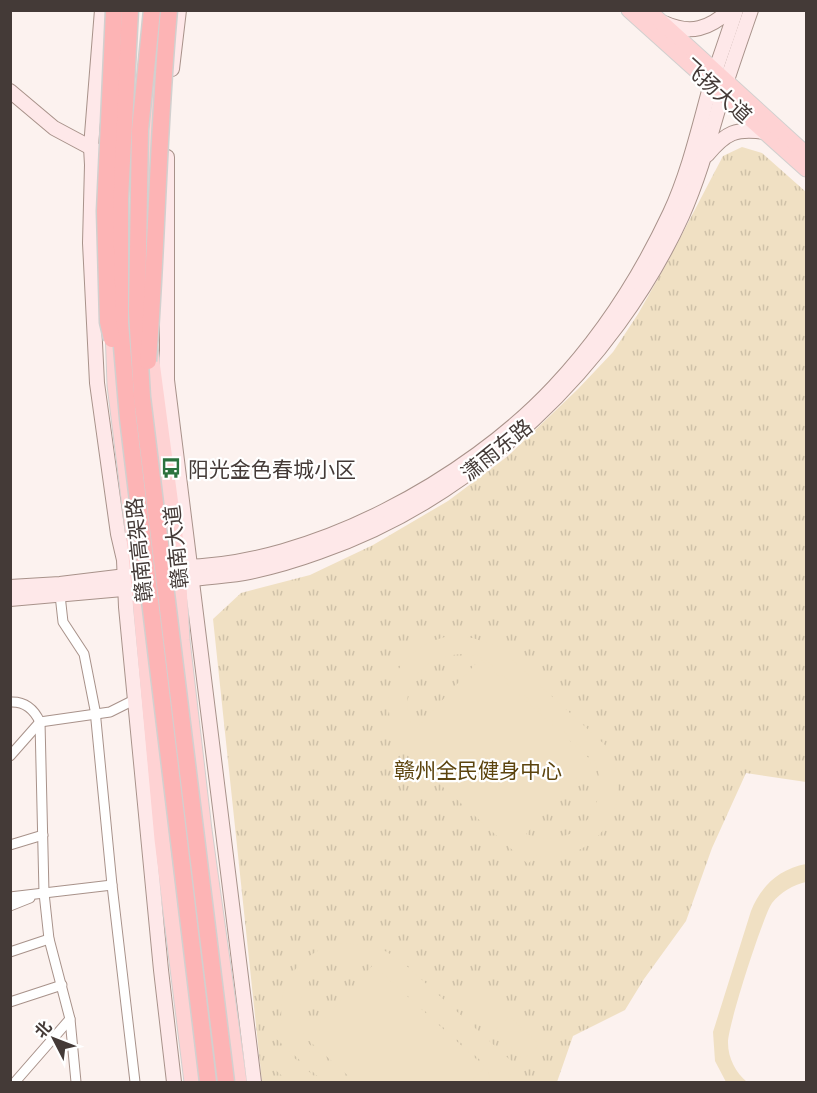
<svg xmlns="http://www.w3.org/2000/svg" width="817" height="1093" viewBox="0 0 817 1093" font-family="Barlow,'Noto Sans SC',sans-serif">
  <style>
    .grass { fill: url(#grass-tufts) }
    .pitch { fill: #f0e0c3; fill-rule: evenodd }
    .lines { fill: none; stroke-linecap: round; stroke-linejoin: round }
    .street-casing { stroke: #a8928a; stroke-width: 11 }
    .secondary-casing { stroke: #a8928a; stroke-width: 16 }
    .primary-casing { stroke: #d2d0cf; stroke-width: 17 }
    .street { stroke: #fff; stroke-width: 9 }
    .secondary { stroke: #fee8e9; stroke-width: 14 }
    .primary { stroke: #fed2d3; stroke-width: 15 }
    .highway-bridge-casing { stroke: #d2d0cf; stroke-width: 19; stroke-linecap: butt }
    .highway-bridge { stroke: #fdb4b5; stroke-width: 16 }
    .labels { text-anchor: middle; dominant-baseline: central; stroke-width: 4.5; stroke-linejoin: round; paint-order: stroke }
    .street-label { font-size: 21px; fill: #443a37; stroke: #fff }
    .poi-label { font-size: 21px; fill: #443a37; stroke: #fff; text-anchor: start }
    .park-label { font-size: 21px; fill: #5c440e; stroke: #fff }
  </style>
  <defs>
    <pattern id="grass-tufts" width="24" height="20" patternUnits="userSpaceOnUse" patternTransform="scale(1.5)"><rect width="24" height="20" fill="#f0e0c3"/><path d="M3 7l-1-3M5 7V3M7 7l1-3M15 17l-1-3M17 17v-4M19 17l1-3" fill="none" stroke="#cfc1a8"/></pattern>
  </defs>
  <rect width="100%" height="100%" fill="#fcf2ef"/>
  <polygon class="grass" points="742,147 762,153 806,192 806,782 746,773 712,848 686,921 644,979 625,1010 573,1036 557,1082 262,1082 213,619 241,593 310,575 373,545 448,501 508,456 578,389 613,352 638,314 668,261 723,156"/>
  <g class="pitch">
    <path d="M 445,637 L 473,638 L 498,647 L 605,745 C 614,759 620,776 618,793 C 615,832 575,866 536,855 L 528,864 L 379,729 L 390,718 C 382,679 408,646 445,637 ZM 465,654 L 479,656 L 487,661 L 594,759 C 614,805 576,854 526,834 L 592,761 L 480,659 L 414,731 C 394,689 421,654 465,654 Z"/>
    <path d="M 806,864 L 806,882 C 793,885 781,892 772,903 C 763,916 727,1028 728,1043 C 728,1058 736,1073 747,1082 L 726,1082 L 715,1061 L 713,1032 L 751,911 C 761,886 779,869 806,864 Z"/>
    <path d="M 345,943 L 380,948 L 400,960 L 517,1066 L 508,1077 L 509,1082 L 491,1082 L 486,1066 L 479,1059 L 373,965 L 485,1067 L 471,1082 L 355,1082 L 306,1038 L 373,965 C 322,940 279,1001 310,1045 L 351,1082 L 324,1082 L 272,1035 L 282,1023 C 276,981 304,947 345,943 Z"/>
    <polygon points="474,984 503,1012 488,1028 459,1000"/>
    <polygon points="509,1016 539,1044 524,1060 494,1032"/>
    <polygon points="287,1051 317,1079 313,1082 289,1082 272,1067"/>
  </g>
  <g class="lines">
    <g class="street-casing">
      <g id="street">
        <polyline points="60,595 63,622 84,654 95,710 112,885 135,1082"/>
        <path d="M 10,702 C 25,701 34,709 40,722 L 44,893 L 49,939 L 70,1019 L 76,1082"/>
        <polyline points="10,756 40,722 110,712 136,699"/>
        <polyline points="10,845 43,835"/>
        <polyline points="10,897 112,885"/>
        <polyline points="10,906 30,898"/>
        <polyline points="10,952 49,939"/>
        <polyline points="10,1002 62,985"/>
        <polyline points="15,1082 70,1019"/>
      </g>
    </g>
    <g class="secondary-casing">
      <g id="secondary">
        <polyline points="102,10 91,147 92,165 90,243 97,383 118,534 124,560 126,607 161,970 174,1082"/>
        <path d="M 664,23 C 691,35 709,29 730,10"/>
        <polyline points="172,69 179,10"/>
        <polyline points="10,91 54,128 97,151"/>
        <path d="M 707,155 C 726,132 736,128 765,132"/>
        <polyline points="167,157 167,380 254,1082"/>
        <path d="M 182,567 C 312,565 467,480 554,387 C 602,336 640,277 670,213 C 689,172 699,127 711,84 C 719,59 728,35 736,10"/>
        <path d="M 183,581 C 205,576 228,577 250,572 C 273,567 297,560 319,552 C 475,498 614,365 682,216 C 699,178 710,137 722,96 C 731,67 741,39 751,10"/>
        <polyline points="10,587 60,584 134,575"/>
        <polyline points="10,599 134,588"/>
      </g>
    </g>
    <g class="primary-casing">
      <g id="primary">
        <polyline points="629,10 806,169"/>
        <polyline points="648,10 806,154"/>
        <path d="M 147,261 C 148,182 151,105 160,27"/>
        <polyline points="113,328 115,385 136,555 162,839 192,1082"/>
        <polyline points="150,347 177,551 182,640 204,830 239,1082"/>
      </g>
    </g>
    <use href="#street" class="street"/>
    <use href="#secondary" class="secondary"/>
    <use href="#primary" class="primary"/>
    <g class="highway-bridge-casing">
      <g id="highway-bridge">
        <polyline points="130,10 120,198 120,323 128,418 208,1082"/>
        <polyline points="152,10 140,130 137,311 142,397 226,1082"/>
        <polyline points="112,339 108,322 105,211 114,10"/>
        <path d="M 148,361 C 157,244 158,127 169,10"/>
      </g>
    </g>
    <use href="#highway-bridge" class="highway-bridge"/>
  </g>
  <defs>
    <g id="bus-bare" transform="scale(1.62)"><path d="M-5-6H5V4H4V6H2V4H-2V6H-4V4H-5ZM-3.5-4V0h7V-4ZM-3.5 1.2v1.5H-2V1.2ZM2 1.2v1.5H3.5V1.2Z" fill="#2c723e" stroke="#fff" stroke-width="2.5" paint-order="stroke"/></g>
  </defs>
  <g fill-rule="evenodd">
    <use href="#bus-bare" x="171" y="468"/>
  </g>
  <g class="labels">
    <g class="street-label">
      <text transform="translate(718 90) rotate(42)">飞扬大道</text>
      <text transform="translate(496 449) rotate(-39)">潇雨东路</text>
      <text transform="translate(175 547) rotate(-96)">赣南大道</text>
      <text transform="translate(138 550) rotate(-96)">赣南高架路</text>
    </g>
    <g class="poi-label">
      <text x="188" y="468">阳光金色春城小区</text>
    </g>
    <g class="park-label">
      <text x="478" y="769">赣州全民健身中心</text>
    </g>
  </g>
  <rect width="817" height="1093" fill="none" stroke="#443a37" stroke-width="24"/>
  <g transform="translate(54 1039) rotate(312)" stroke="#ffffff" stroke-width="4.5" paint-order="stroke">
  <path d="M0-4.5L10 22L0 15L-10 22Z" fill="#443a37"/>
  <text y="-9" font-size="16" font-weight="bold" text-anchor="middle" fill="#443a37">北</text>
  </g>
</svg>
